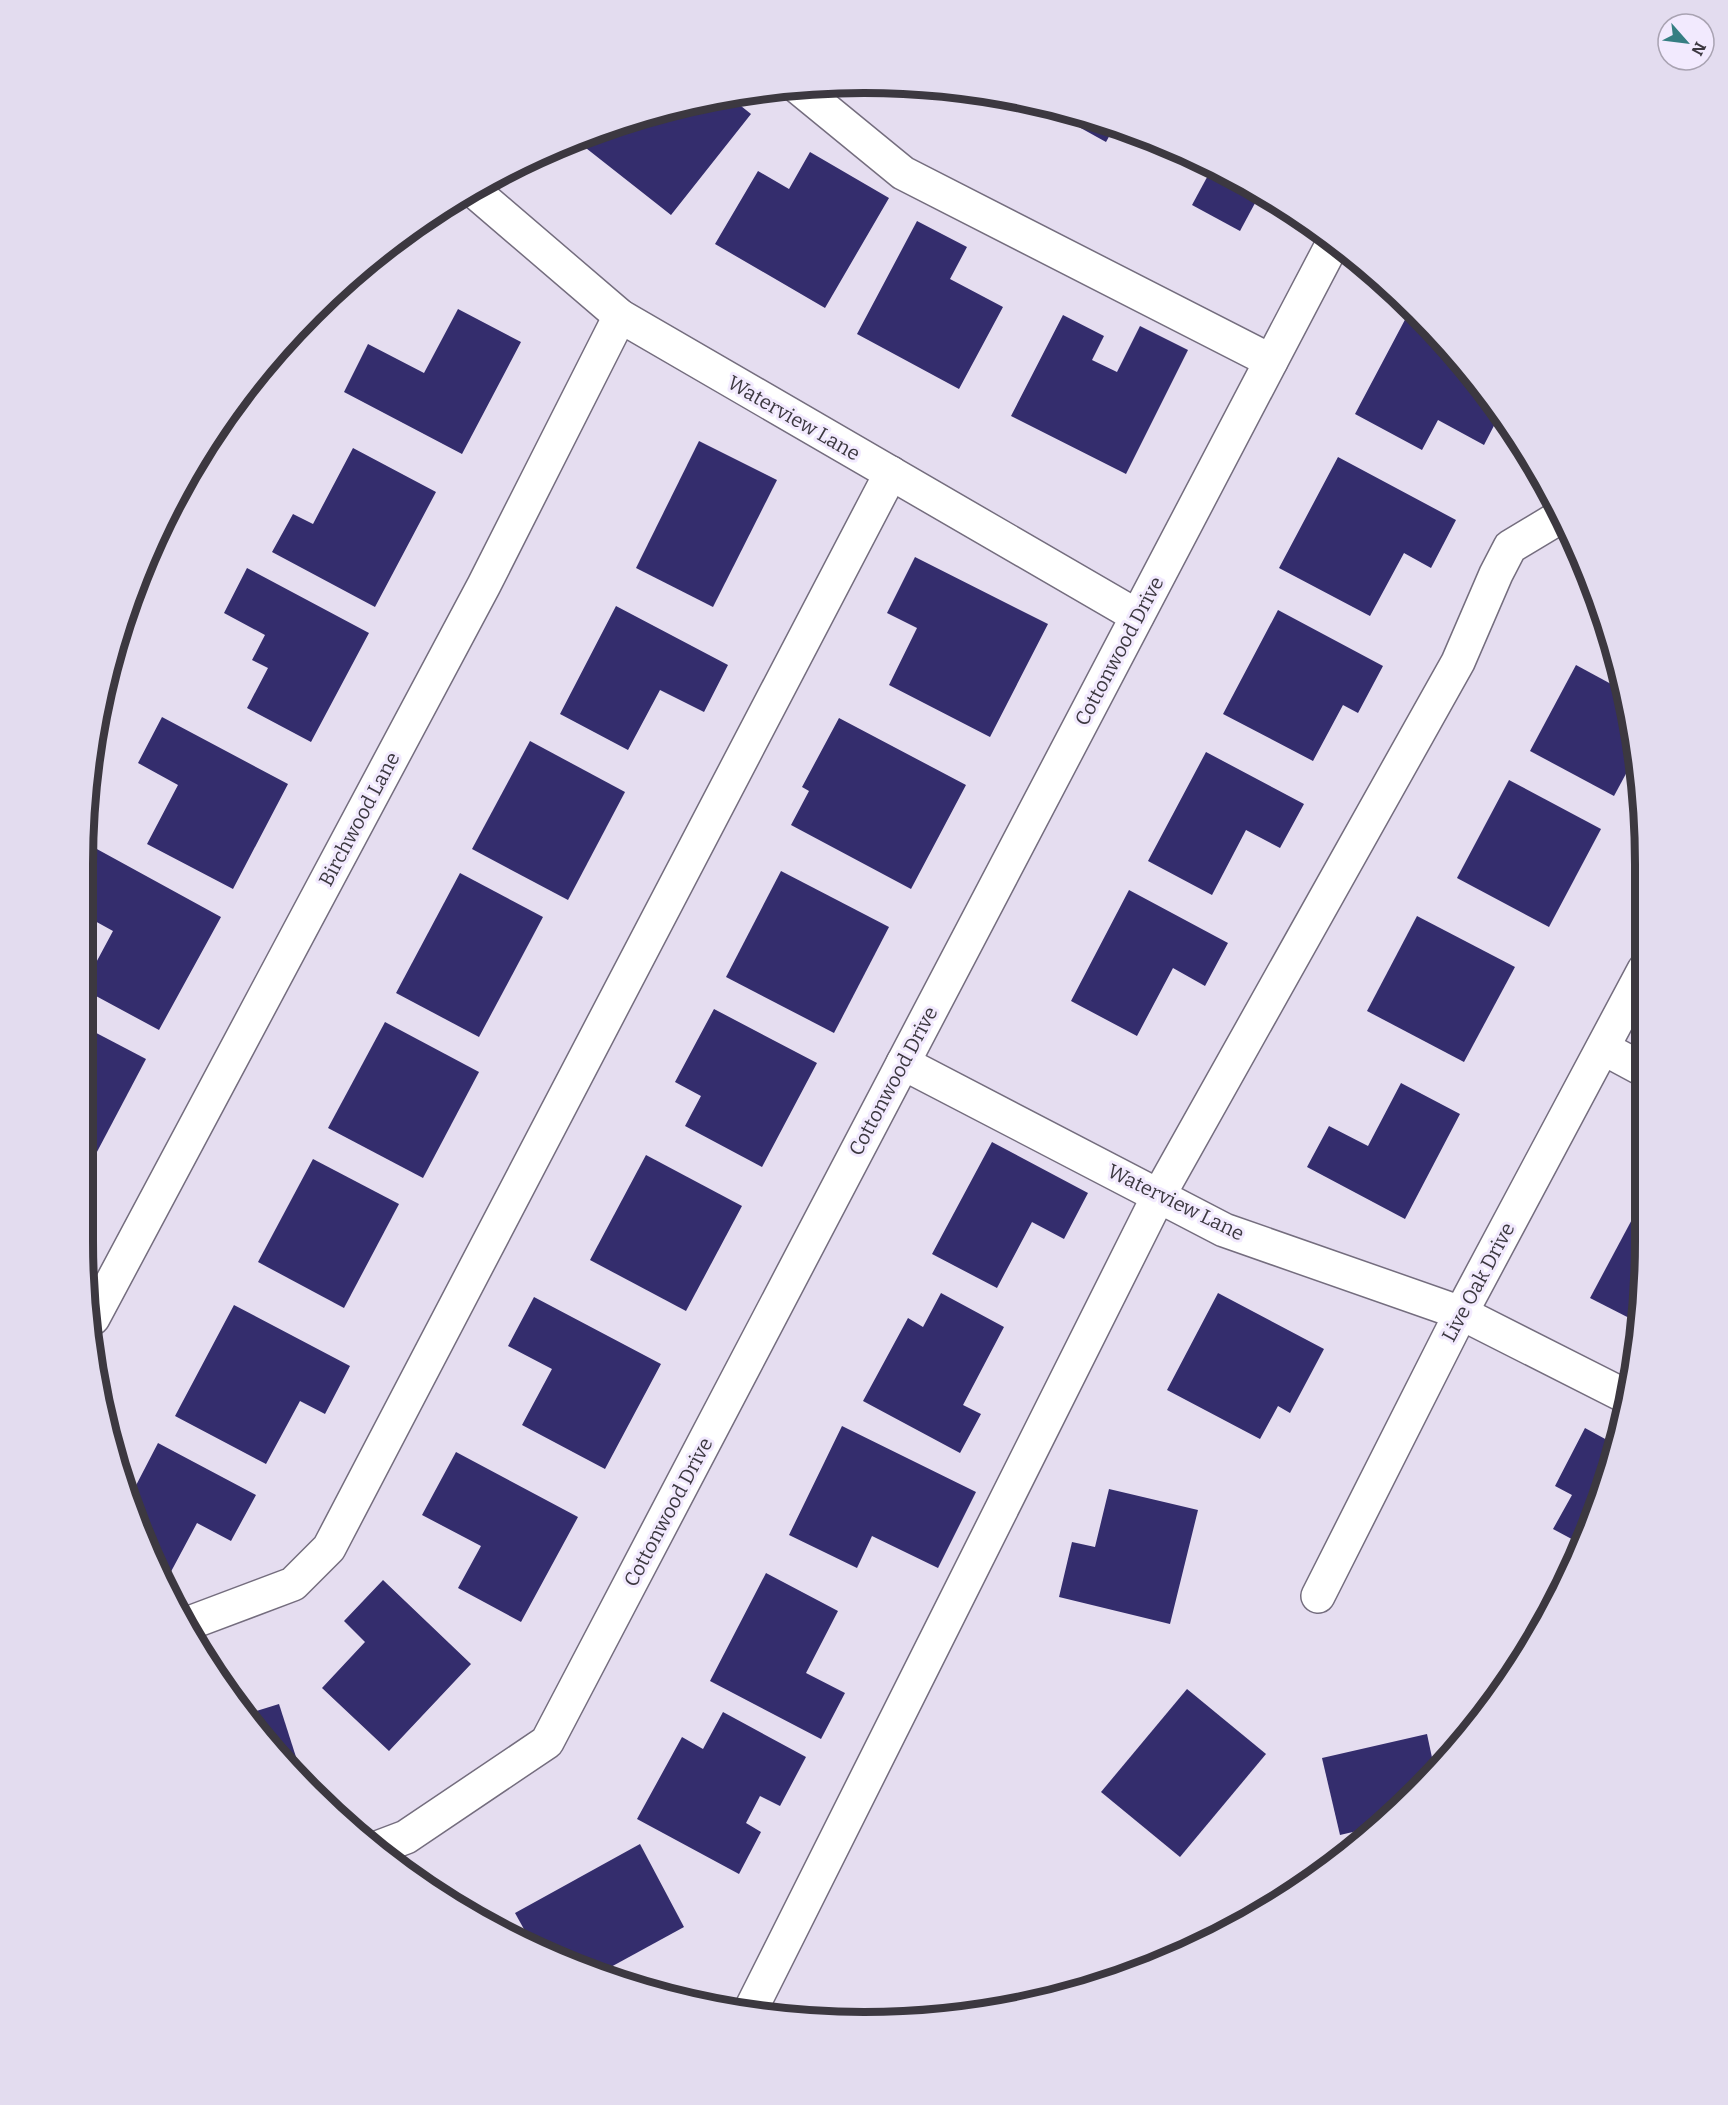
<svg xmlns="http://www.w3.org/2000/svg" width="1728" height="2105" viewBox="0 0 1728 2105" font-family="Bitter,serif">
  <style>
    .building { fill: #342d6d }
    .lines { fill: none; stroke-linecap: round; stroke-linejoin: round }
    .minor-casing { stroke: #746d7e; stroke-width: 36 }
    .minor { stroke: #fff; stroke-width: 33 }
    .labels { text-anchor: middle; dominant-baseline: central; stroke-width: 6; stroke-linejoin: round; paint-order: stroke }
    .street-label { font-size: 20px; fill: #3c3840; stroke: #f2eafe }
    .rim { fill: none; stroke: #3c3840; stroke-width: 8 }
  </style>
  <rect width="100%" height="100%" fill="#e5ddf0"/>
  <g class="building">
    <polygon points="731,98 751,114 671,215 577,141 662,109 688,105 697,112 705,102"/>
    <polygon points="1061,111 1116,124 1106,142 1059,116"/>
    <polygon points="810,152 889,198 825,308 715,244 758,171 789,189"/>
    <polygon points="1212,168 1261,192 1240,231 1192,205"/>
    <polygon points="917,221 967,247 950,279 1003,307 959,389 857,334"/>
    <polygon points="458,309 521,342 462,454 344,392 368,344 424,373"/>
    <polygon points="1408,314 1421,321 1484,389 1500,414 1484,445 1438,420 1422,450 1355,414"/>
    <polygon points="1063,315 1104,336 1092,360 1117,372 1140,326 1188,350 1126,474 1011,416"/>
    <polygon points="699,441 777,480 713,607 636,568"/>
    <polygon points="353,448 436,492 375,607 272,552 293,514 313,524"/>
    <polygon points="1338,457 1456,520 1431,568 1404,553 1370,616 1279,568"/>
    <polygon points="915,557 1048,624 990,737 889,685 917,628 887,613"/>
    <polygon points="247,568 369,633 311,742 247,708 268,668 252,660 265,635 224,613"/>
    <polygon points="616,606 728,665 704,712 660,690 628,750 560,714"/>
    <polygon points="1278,610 1383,666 1358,713 1343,705 1313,761 1223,714"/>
    <polygon points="1576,665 1624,691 1635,757 1614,796 1530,751"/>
    <polygon points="162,717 288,784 233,889 147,844 178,785 138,763"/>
    <polygon points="839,718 966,785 911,889 791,825 809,791 802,787"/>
    <polygon points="530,741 625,792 568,900 472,849"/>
    <polygon points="1206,752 1304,804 1280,848 1246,830 1212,895 1148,861"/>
    <polygon points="1509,780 1601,829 1549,927 1457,878"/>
    <polygon points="95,848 221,917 159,1030 83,989 84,985 113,931 84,915 84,867"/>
    <polygon points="781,871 889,927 834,1033 726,977"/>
    <polygon points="460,873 543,917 479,1037 396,993"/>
    <polygon points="1129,890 1228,943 1205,986 1173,968 1137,1036 1071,1001"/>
    <polygon points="1417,916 1515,967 1464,1062 1367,1011"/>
    <polygon points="714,1009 817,1063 762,1167 685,1126 701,1096 675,1082"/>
    <polygon points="385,1022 479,1072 423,1178 328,1128"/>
    <polygon points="83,1026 146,1059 89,1167 83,1164"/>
    <polygon points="1401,1083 1460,1114 1405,1219 1307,1167 1329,1126 1368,1146"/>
    <polygon points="992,1142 1088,1193 1064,1239 1032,1222 997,1288 932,1254"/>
    <polygon points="646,1155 742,1206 686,1311 590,1260"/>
    <polygon points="313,1159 399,1204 344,1308 258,1262"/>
    <polygon points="1644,1197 1644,1292 1639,1323 1590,1298"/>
    <polygon points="941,1293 1004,1327 963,1405 981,1414 960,1453 863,1401 908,1318 923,1327"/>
    <polygon points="1218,1293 1324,1349 1290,1413 1278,1406 1260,1439 1167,1390"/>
    <polygon points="534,1297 661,1364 605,1469 522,1425 552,1369 508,1346"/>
    <polygon points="234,1305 350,1366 325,1414 300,1401 266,1464 175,1416"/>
    <polygon points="842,1426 976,1492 938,1568 872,1536 857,1568 789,1535"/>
    <polygon points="1585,1428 1618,1446 1581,1544 1553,1529 1572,1495 1555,1486"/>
    <polygon points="158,1443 256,1495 231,1541 197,1523 166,1581 131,1495"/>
    <polygon points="456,1452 578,1517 521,1622 458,1588 481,1546 422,1515"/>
    <polygon points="1109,1489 1198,1510 1170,1624 1059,1597 1072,1542 1095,1547"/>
    <polygon points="766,1573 838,1611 806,1673 845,1693 821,1739 710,1681"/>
    <polygon points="383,1580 471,1664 389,1751 322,1688 365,1642 344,1621"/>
    <polygon points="1544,1599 1554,1604 1504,1684 1503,1683"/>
    <polygon points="1187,1689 1266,1754 1180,1857 1101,1792"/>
    <polygon points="279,1704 305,1785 250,1713"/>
    <polygon points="723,1712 806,1757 780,1806 760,1796 746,1823 761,1832 739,1874 637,1819 682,1737 703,1749"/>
    <polygon points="1427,1734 1434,1767 1374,1827 1340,1835 1322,1758"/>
    <polygon points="640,1844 684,1927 598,1974 530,1940 515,1913"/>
  </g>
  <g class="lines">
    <g class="minor-casing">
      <g id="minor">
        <polyline points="798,87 903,173 1271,361"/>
        <polyline points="473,190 620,316 1137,616"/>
        <polyline points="1603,1048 1644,1070"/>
        <polyline points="903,1063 1224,1230 1461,1313 1627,1397"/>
        <polyline points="93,1318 484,585 620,316"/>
        <polyline points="1318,1596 1461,1313 1644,970"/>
        <polyline points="184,1625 293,1584 329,1548 891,473"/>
        <polyline points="377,1848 406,1837 547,1742 1333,243"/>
        <polyline points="751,2009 1159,1195 1458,662 1496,574 1510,547 1563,515"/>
      </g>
    </g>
    <use href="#minor" class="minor"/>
  </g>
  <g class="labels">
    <g class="street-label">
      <text transform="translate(794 418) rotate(30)">Waterview Lane</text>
      <text transform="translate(1119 651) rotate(-62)">Cottonwood Drive</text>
      <text transform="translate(359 819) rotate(-62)">Birchwood Lane</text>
      <text transform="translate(893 1081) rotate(-62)">Cottonwood Drive</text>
      <text transform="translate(1176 1202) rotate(26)">Waterview Lane</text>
      <text transform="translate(1478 1282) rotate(-62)">Live Oak Drive</text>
      <text transform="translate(668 1512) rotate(-62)">Cottonwood Drive</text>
    </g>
  </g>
  <path d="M0 0H1728V2105H0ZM864 93H864A771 771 0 0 1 1635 864V1241A771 771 0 0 1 864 2012H864A771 771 0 0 1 93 1241V864A771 771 0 0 1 864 93Z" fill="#e3dcef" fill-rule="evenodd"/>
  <path class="rim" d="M864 93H864A771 771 0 0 1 1635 864V1241A771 771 0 0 1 864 2012H864A771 771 0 0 1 93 1241V864A771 771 0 0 1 864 93Z"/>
  <g transform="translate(1686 42) rotate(118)"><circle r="28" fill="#f2eafe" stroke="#a9a3b2" stroke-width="1.5"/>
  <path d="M0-4.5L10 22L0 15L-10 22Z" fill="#357e82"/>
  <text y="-9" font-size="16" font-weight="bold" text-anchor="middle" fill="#3c3840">N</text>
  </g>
</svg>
